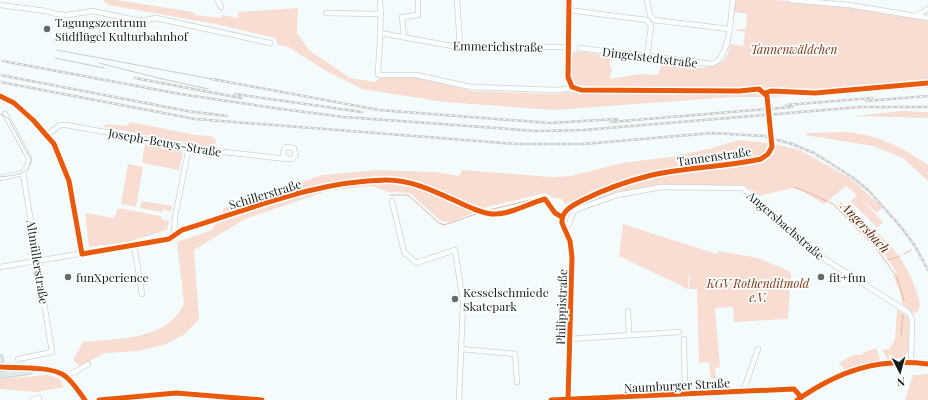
<svg xmlns="http://www.w3.org/2000/svg" width="928" height="400" viewBox="0 0 928 400" font-family="'Playfair Display',serif">
  <style>
    .green { fill: #f8ded2 }
    .lines { fill: none; stroke-linecap: round; stroke-linejoin: round }
    .stream { stroke: #e6b6a0; stroke-width: 1 }
    .minor-tunnel { stroke: #d2dadb; stroke-width: 4.5; stroke-dasharray: 4.5 2; stroke-linecap: butt }
    .minor-casing { stroke: #cbd5d6; stroke-width: 6 }
    .major-casing { stroke: #d0d5d6; stroke-width: 8 }
    .minor { stroke: #fdfeff; stroke-width: 4.5 }
    .major { stroke: #dee8e9; stroke-width: 5.5 }
    .tram { stroke: #c9cbcc; stroke-width: 1 }
    .rail-casing { stroke: #c9cbcc; stroke-width: 2.5 }
    .rail { stroke: #fff; stroke-width: 1; stroke-dasharray: 3; stroke-linecap: butt }
    .minor-bridge-casing { stroke: #cbd5d6; stroke-width: 6; stroke-linecap: butt }
    .minor-bridge { stroke: #fdfeff; stroke-width: 4.5 }
    .cycleway-casing { stroke: #fff; stroke-width: 8 }
    .cycleway { stroke: #e8590c; stroke-width: 5 }
    .poi-dot { fill: #616b6c; stroke: #fff; stroke-width: 1.5 }
    .labels { text-anchor: middle; dominant-baseline: central; stroke-width: 3.5; stroke-linejoin: round; paint-order: stroke }
    .poi-label { font-size: 12px; fill: #121e1f; stroke: #fff; text-anchor: start }
    .street-label { font-size: 12px; fill: #121e1f; stroke: #fff }
    .park-label { font-size: 12px; font-style: italic; fill: #763513; stroke: #fff }
    .water-label { font-size: 13px; font-style: italic; fill: #632300; stroke: #fff }
  </style>
  <rect width="100%" height="100%" fill="#f4fbfc"/>
  <g class="green">
    <polygon points="103,0 117,0 193,12 195,15 221,18 221,15 238,18 238,12 298,8 297,33 309,50 350,78 375,82 382,77 416,77 472,91 556,94 568,92 755,93 760,94 763,97 732,97 554,110 444,102 362,89 325,70 288,47 278,45 275,38 215,24 108,5"/>
    <path d="M 735,0 L 773,0 L 848,6 L 928,20 L 928,88 L 771,97 C 767,83 757,87 745,87 L 601,87 L 576,85 L 572,80 L 572,53 L 577,51 L 615,56 L 609,62 L 612,70 L 610,79 L 640,74 L 658,75 L 662,62 C 680,64 714,76 727,56 C 730,50 730,38 731,31 L 730,44 L 743,46 L 745,32 L 737,31 L 737,29 L 746,29 L 747,14 L 735,12 L 731,27 Z"/>
    <polygon points="902,111 928,112 928,118 854,116"/>
    <polygon points="130,122 196,135 212,136 216,140 215,145 209,147 103,127 106,124 127,126"/>
    <path d="M 850,132 C 882,137 902,147 928,165 L 928,181 L 903,158 L 873,146 L 805,135 L 808,133 Z"/>
    <path d="M 738,140 L 768,143 C 768,149 765,154 760,156 L 642,175 L 600,189 L 565,204 L 562,199 L 554,198 L 545,193 L 491,206 L 450,222 L 441,221 L 410,193 L 389,192 L 371,186 L 327,191 L 245,219 L 194,250 L 199,319 L 185,334 L 166,344 L 139,351 L 105,353 L 80,366 L 73,360 L 83,342 C 118,338 166,341 184,304 L 177,242 L 212,230 L 224,208 L 322,175 L 378,170 L 435,172 L 459,176 L 462,170 L 552,177 L 571,176 L 622,163 L 671,157 L 713,148 Z"/>
    <polygon points="145,144 181,151 183,153 179,170 142,163"/>
    <path d="M 775,144 L 800,150 L 850,178 L 882,207 L 877,213 L 864,202 L 883,222 L 877,228 L 851,201 L 857,195 L 846,186 L 824,204 L 802,191 L 793,188 L 759,196 L 745,186 L 661,185 L 615,193 L 573,208 C 627,172 701,173 763,163 L 774,154 Z"/>
    <polygon points="128,164 143,167 136,207 121,204"/>
    <polygon points="142,201 172,206 171,212 163,209 162,212 140,208"/>
    <path d="M 841,202 C 876,232 904,249 918,296 C 920,303 922,311 913,314 L 902,305 L 900,292 L 893,276 L 897,274 C 883,247 858,227 837,206 Z"/>
    <polygon points="118,208 161,216 161,219 169,221 167,230 128,242 89,247 85,213 114,218"/>
    <polygon points="623,224 717,254 719,251 758,258 791,272 788,319 734,322 733,307 715,308 720,367 715,368 716,379 711,379 709,362 699,363 697,289 689,289 690,274 697,276 689,274 688,289 619,256"/>
    <polygon points="897,309 909,318 909,351 904,358 887,359 882,350 889,349 895,340"/>
    <polygon points="876,348 880,360 845,370 839,363 853,355 861,355 865,352"/>
    <polygon points="928,374 928,400 905,400 913,375"/>
    <polygon points="47,375 59,378 64,387 36,392 0,389 0,379"/>
  </g>
  <g class="lines">
    <g class="stream">
      <polyline points="794,187 812,194 833,204 876,248 897,277 904,300"/>
      <polyline points="390,195 408,195 439,223 444,225 479,213"/>
      <polyline points="485,211 547,196"/>
      <polyline points="904,254 911,250"/>
      <polyline points="888,260 900,256"/>
      <polyline points="901,335 903,314"/>
    </g>
    <polyline class="minor-tunnel" points="547,201 553,211"/>
    <g class="minor-casing">
      <g id="minor">
        <polyline points="218,0 221,7"/>
        <path d="M 380,0 C 382,25 379,49 378,74 L 380,75 L 416,75 L 471,87 L 557,90 L 567,89 L 571,86"/>
        <polyline points="457,0 460,47"/>
        <polyline points="569,0 568,77 572,87 581,90 739,91 757,89 764,92 767,97"/>
        <polyline points="647,0 650,15 654,20 729,29"/>
        <polyline points="790,0 849,5 928,18"/>
        <polyline points="0,5 46,11 56,14 67,15 93,11 140,21 156,18 270,43"/>
        <polyline points="568,10 647,20 651,26 647,57"/>
        <polyline points="326,13 381,14"/>
        <polyline points="916,16 928,9"/>
        <polyline points="380,33 458,47 568,47"/>
        <polyline points="404,37 402,17 418,15 418,0"/>
        <path d="M 580,48 L 712,64 C 731,57 730,18 733,0"/>
        <polyline points="0,96 14,103 33,120 54,144 69,181 82,254"/>
        <polyline points="5,114 29,158 28,165 23,173"/>
        <polyline points="47,135 60,125 66,125 205,150 287,159 292,159 296,155 294,148 286,147 284,149 283,155 287,159"/>
        <polyline points="0,178 23,173"/>
        <polyline points="392,201 404,252 416,263 455,250 463,302 459,400"/>
        <polyline points="553,211 557,215 562,217"/>
        <path d="M 565,229 C 571,224 570,216 575,210 L 617,195 L 661,187 L 743,188 L 815,253 L 908,312 L 912,319 L 911,362"/>
        <polyline points="174,235 175,217 189,147"/>
        <polyline points="134,245 142,294"/>
        <path d="M 0,267 L 169,239 L 182,230 C 248,210 315,181 386,180 C 412,180 434,191 458,202 C 469,207 483,214 495,214 C 512,214 529,203 545,199 L 547,201"/>
        <polyline points="628,311 629,335"/>
        <polyline points="569,339 679,332"/>
        <polyline points="684,339 685,394"/>
        <polyline points="461,349 515,354 517,382"/>
        <polyline points="18,359 52,352 23,173"/>
        <polyline points="65,375 75,372 88,364"/>
        <polyline points="743,392 758,349"/>
        <polyline points="33,400 39,398"/>
        <polyline points="99,400 176,393 262,400"/>
        <polyline points="551,400 794,389 801,397"/>
        <path d="M 568,400 L 572,257 L 570,241 L 562,223 C 561,210 574,205 583,200 C 605,189 628,181 652,175 C 688,167 725,167 761,159 L 770,152 L 771,142"/>
      </g>
    </g>
    <g class="major-casing">
      <g id="major">
        <polyline points="0,358 0,369"/>
        <path d="M 0,367 C 15,368 53,366 65,376 C 73,382 79,392 85,400"/>
        <polyline points="0,375 29,371"/>
        <path d="M 797,400 C 839,371 876,358 928,364"/>
      </g>
    </g>
    <use href="#minor" class="minor"/>
    <use href="#major" class="major"/>
    <g class="tram">
      <polyline points="57,50 212,79"/>
      <polyline points="55,58 104,68"/>
      <polyline points="99,63 158,78 208,89"/>
      <path d="M 0,114 L 8,118 L 31,160 C 28,176 13,175 0,177"/>
    </g>
    <g class="rail-casing">
      <g id="rail">
        <polyline points="3,61 180,94 274,108 344,117 536,131 584,130 860,107 928,107"/>
        <polyline points="0,75 187,111 227,116"/>
        <polyline points="135,78 241,98"/>
        <polyline points="212,79 379,110 550,123 617,119"/>
        <polyline points="0,82 195,119 517,144 584,144 712,133 763,136 792,144 814,153 852,177 869,191 901,227 915,246 928,270"/>
        <polyline points="235,94 362,112"/>
        <polyline points="866,101 928,96"/>
        <polyline points="786,105 872,98"/>
        <polyline points="611,122 792,107"/>
      </g>
    </g>
    <use href="#rail" class="rail"/>
    <g class="minor-bridge-casing">
      <polyline id="minor-bridge" points="767,97 771,142"/>
    </g>
    <use href="#minor-bridge" class="minor-bridge"/>
    <g class="cycleway-casing">
      <g id="cycleway">
        <polyline points="765,93 771,91 815,93 928,83"/>
        <path d="M 0,96 L 14,103 L 33,120 L 54,144 L 69,181 L 82,254 L 169,239 L 182,230 C 248,210 315,181 386,180 C 412,180 434,191 458,202 C 469,207 483,214 495,214 C 512,214 529,203 545,199 L 555,213 L 562,217"/>
        <path d="M 0,367 C 15,368 53,366 65,376 C 73,382 79,392 85,400"/>
        <polyline points="99,400 176,393 262,400"/>
        <polyline points="551,400 794,389 801,397"/>
        <path d="M 568,400 L 572,257 L 570,241 L 562,223 C 561,210 574,205 583,200 C 605,189 628,181 652,175 C 688,167 725,167 761,159 L 768,154 L 772,147 L 767,96 L 759,89 L 739,91 L 581,90 L 572,87 L 568,77 L 569,0"/>
        <path d="M 797,400 C 839,371 876,358 928,364"/>
      </g>
    </g>
    <use href="#cycleway" class="cycleway"/>
  </g>
  <g class="poi-dot">
    <circle cx="47" cy="29" r="4"/>
    <circle cx="68" cy="277" r="4"/>
    <circle cx="821" cy="277" r="4"/>
    <circle cx="455" cy="299" r="4"/>
  </g>
  <g class="labels">
    <g class="poi-label">
      <text x="55" y="22">Tagungszentrum<tspan x="55" dy="14">Südflügel Kulturbahnhof</tspan></text>
      <text x="76" y="277">funXperience</text>
      <text x="829" y="277">fit+fun</text>
      <text x="463" y="292">Kesselschmiede<tspan x="463" dy="14">Skatepark</tspan></text>
    </g>
    <g class="street-label">
      <text transform="translate(498 46) rotate(1)">Emmerichstraße</text>
      <text transform="translate(650 57) rotate(7)">Dingelstedtstraße</text>
      <text transform="translate(165 142) rotate(10)">Joseph-Beuys-Straße</text>
      <text transform="translate(714 156) rotate(-8)">Tannenstraße</text>
      <text transform="translate(265 194) rotate(-17)">Schillerstraße</text>
      <text transform="translate(786 225) rotate(41)">Angersbachstraße</text>
      <text transform="translate(38 262) rotate(81)">Altmüllerstraße</text>
      <text transform="translate(561 307) rotate(-88)">Philippistraße</text>
      <text transform="translate(677 385) rotate(-3)">Naumburger Straße</text>
    </g>
    <g class="park-label">
      <text x="794" y="49">Tannenwäldchen</text>
      <text x="758" y="283">KGV Rothenditmold<tspan x="758" dy="14">e.V.</tspan></text>
    </g>
    <g class="water-label">
      <text transform="translate(866 227) rotate(47)">Angersbach</text>
    </g>
  </g>
  <g transform="translate(900 372) rotate(174)" stroke="#ffffff" stroke-width="3" paint-order="stroke">
  <path d="M0-3L7 15L0 10L-7 15Z" fill="#121e1f"/>
  <text y="-6" font-size="11" font-weight="bold" text-anchor="middle" fill="#121e1f">N</text>
  </g>
</svg>
